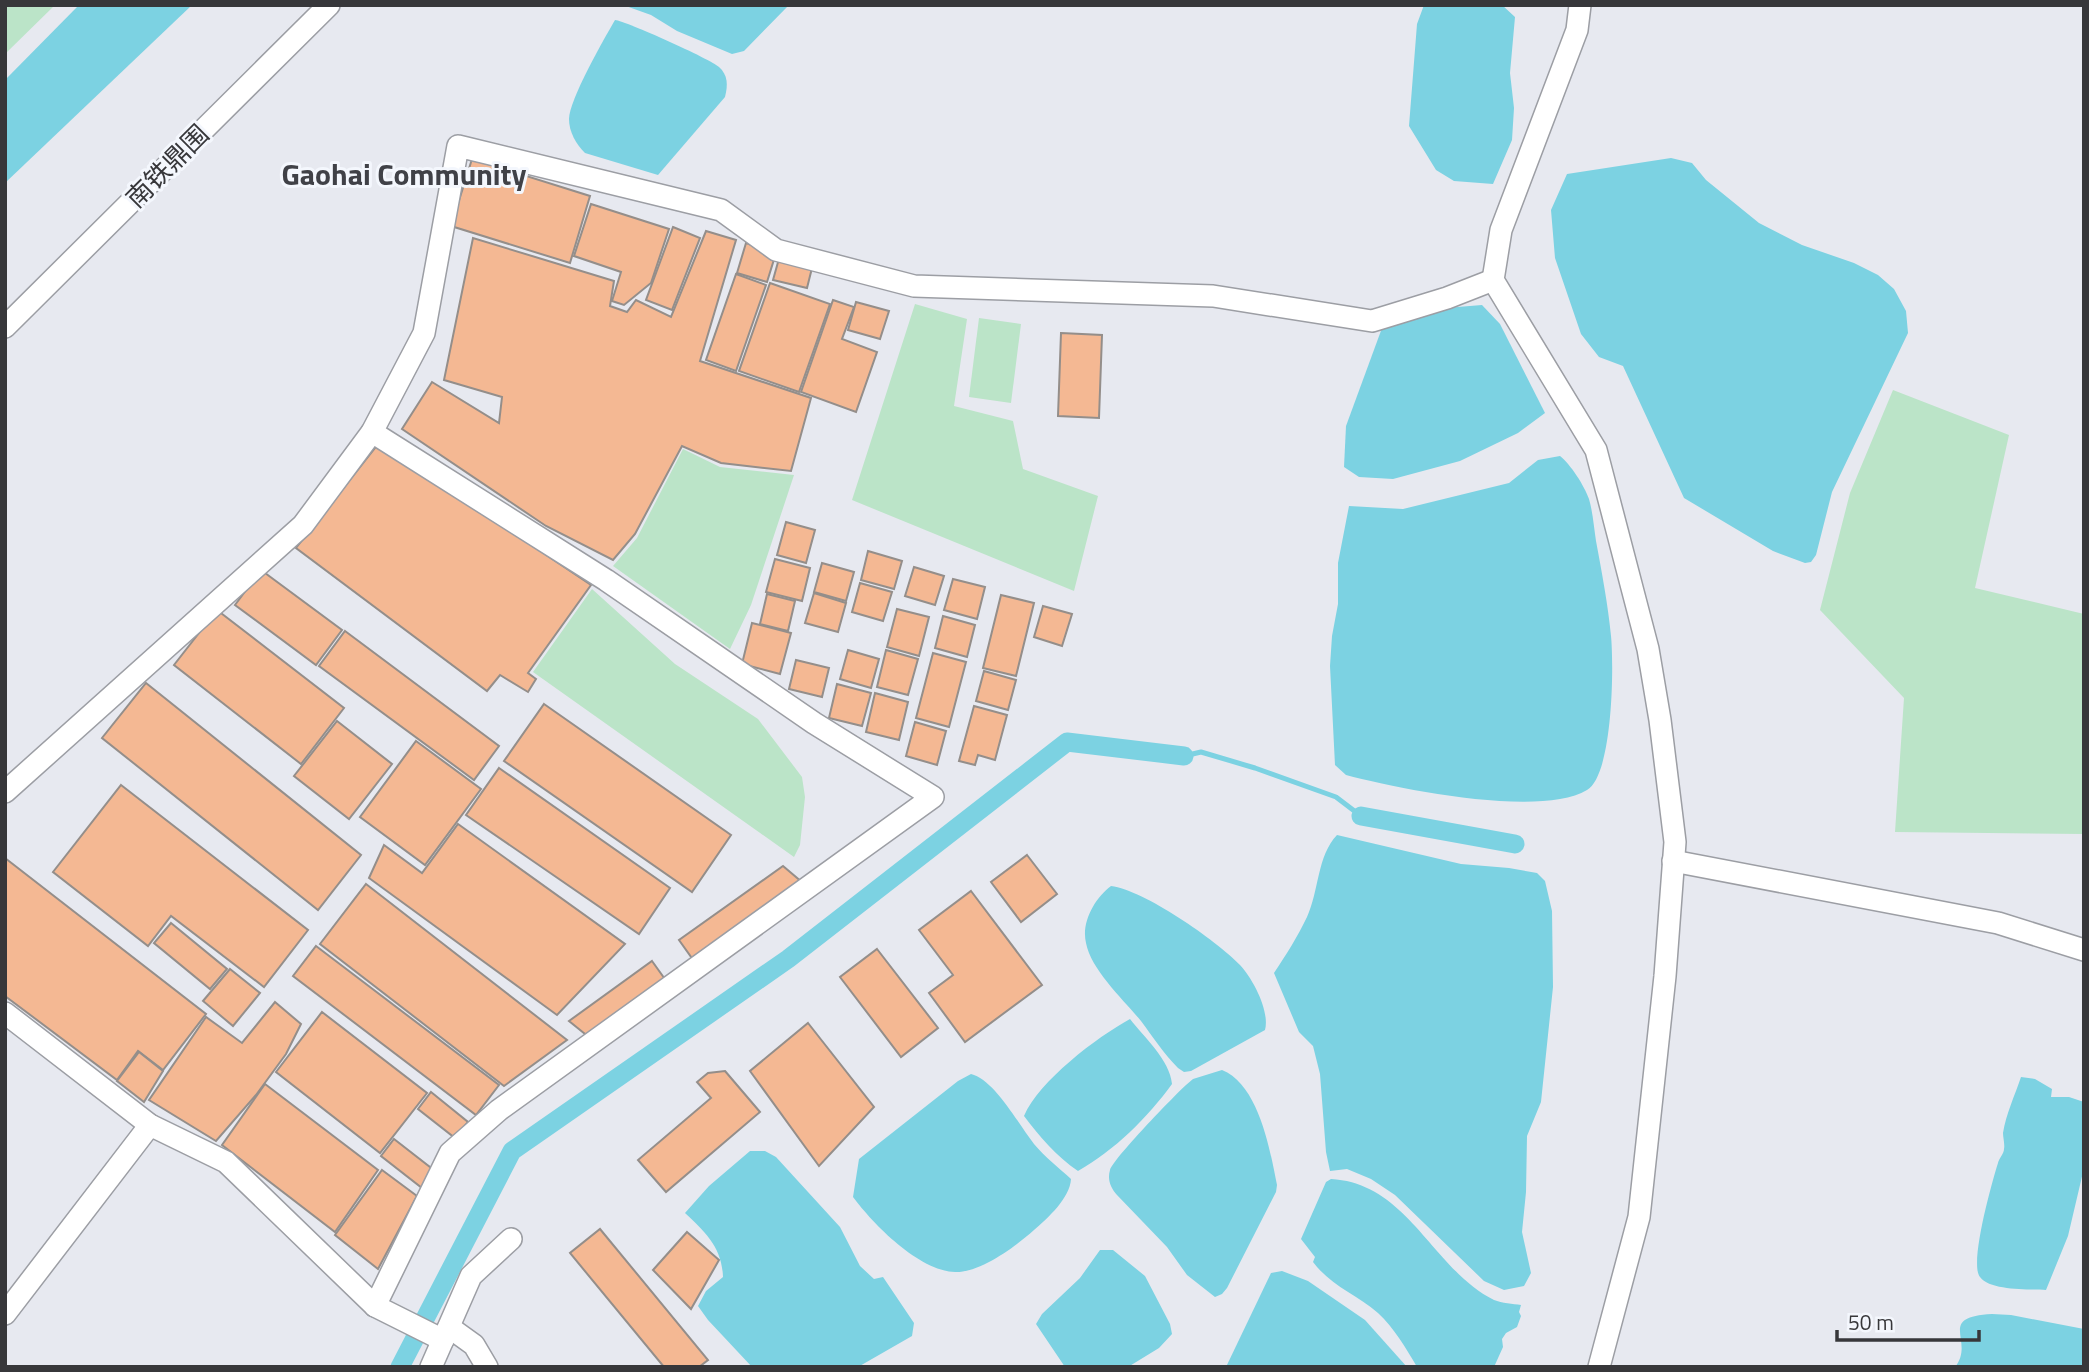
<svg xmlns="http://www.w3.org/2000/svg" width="2089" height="1372" viewBox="0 0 2089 1372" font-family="'Titillium Web','Noto Sans SC',sans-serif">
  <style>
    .green { fill: #bbe4c8 }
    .water { fill: #7cd2e2 }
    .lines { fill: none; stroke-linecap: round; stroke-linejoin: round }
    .stream { stroke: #7cd2e2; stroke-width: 5 }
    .canal { stroke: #7cd2e2; stroke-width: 19 }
    .building { fill: #f4b893; stroke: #948e8a; stroke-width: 2 }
    .minor-casing { stroke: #9c9ea4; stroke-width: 24 }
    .minor { stroke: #fff; stroke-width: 21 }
    .labels { text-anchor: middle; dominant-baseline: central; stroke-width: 6; stroke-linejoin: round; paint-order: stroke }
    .street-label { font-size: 26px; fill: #37373a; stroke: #f4f7fd }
    .quarter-label { font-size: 30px; font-weight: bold; fill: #404147; stroke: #f4f7fd }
  </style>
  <rect width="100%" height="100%" fill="#e7e9f0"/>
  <g class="green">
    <polygon points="5,5 55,5 5,54"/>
    <polygon points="915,304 967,319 954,406 1013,421 1023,469 1098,496 1074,591 852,500"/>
    <polygon points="979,318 1021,324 1011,403 969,397"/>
    <polygon points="1893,390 2009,435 1975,588 2084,614 2084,834 1895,832 1904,698 1820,610 1850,493"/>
    <polygon points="683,449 720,467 794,475 751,605 730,649 613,566 637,538"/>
    <polygon points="592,589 675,664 758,719 802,777 805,797 800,845 794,857 533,672"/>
  </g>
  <g class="water">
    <polygon points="79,5 192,5 5,183 5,80"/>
    <polygon points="623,5 789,5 744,51 732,54 677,31 651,15"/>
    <polygon points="1424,5 1502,5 1515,17 1510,73 1514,108 1512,140 1493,184 1454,181 1436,170 1409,126 1417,24"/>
    <path d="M 615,20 C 626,21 710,59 719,67 C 728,75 728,85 725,97 L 658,175 L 585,153 C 576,144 569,132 569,119 C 569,100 604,39 615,20 Z"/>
    <polygon points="1671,158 1692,163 1706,180 1759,223 1802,245 1854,263 1878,275 1894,289 1906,311 1908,333 1832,492 1816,555 1811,562 1805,563 1773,551 1684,498 1623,366 1599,357 1581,334 1555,258 1551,210 1567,174"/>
    <polygon points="1482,305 1500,324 1545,413 1518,433 1460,461 1393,479 1359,477 1344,467 1346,426 1382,328 1409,311"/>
    <path d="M 1560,456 C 1571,465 1584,485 1589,499 C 1593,513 1594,528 1596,541 C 1602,573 1608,605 1611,636 C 1614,666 1613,775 1587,790 C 1540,818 1399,789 1346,775 L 1335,765 L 1330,666 L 1332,636 L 1338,604 L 1338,563 L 1349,506 L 1403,509 L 1509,483 L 1538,460 Z"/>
    <path d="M 1337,835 L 1461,864 L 1509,868 L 1537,873 L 1545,881 L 1552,911 L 1553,987 L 1541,1102 L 1527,1136 L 1526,1192 L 1522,1232 L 1531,1273 L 1524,1286 L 1504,1290 L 1484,1281 L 1395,1195 L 1371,1179 L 1347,1169 L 1330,1171 L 1326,1152 L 1320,1074 L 1313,1046 L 1299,1032 L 1274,973 C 1286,955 1298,936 1307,917 C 1319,891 1317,856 1337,835 Z"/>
    <path d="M 1111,886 C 1144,890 1216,940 1240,965 C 1253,979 1270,1011 1265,1030 L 1191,1071 L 1184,1072 L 1178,1068 C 1164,1054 1153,1037 1141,1021 C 1124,1000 1091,970 1086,943 C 1081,922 1095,898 1111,886 Z"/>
    <path d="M 1130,1019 C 1144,1037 1170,1060 1172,1084 C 1148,1117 1114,1151 1078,1171 C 1057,1157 1039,1136 1024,1116 C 1039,1081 1097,1037 1130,1019 Z"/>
    <path d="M 1222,1070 C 1259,1085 1270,1150 1277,1185 L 1276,1192 L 1227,1288 L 1222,1294 L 1215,1297 L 1187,1275 L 1167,1247 L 1117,1195 C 1111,1188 1107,1180 1110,1170 C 1114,1158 1173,1097 1186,1085 L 1193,1079 Z"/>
    <path d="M 971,1074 C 994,1079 1019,1125 1034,1144 C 1045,1157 1059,1168 1071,1179 C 1070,1198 1048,1218 1034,1230 C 1016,1246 980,1273 955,1272 C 919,1271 873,1224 853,1197 L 859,1159 L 958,1081 Z"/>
    <path d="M 2021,1077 L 2035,1079 L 2052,1089 L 2051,1097 L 2069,1097 L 2084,1102 L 2084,1168 L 2068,1236 L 2046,1290 C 2030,1289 1990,1291 1980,1277 C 1969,1264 1992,1182 1998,1163 C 1999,1158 2004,1154 2004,1149 C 2005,1144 2003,1138 2003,1133 C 2006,1114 2015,1095 2021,1077 Z"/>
    <path d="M 750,1151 L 765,1151 L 776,1157 L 840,1227 L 860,1266 L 874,1279 L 883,1277 L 914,1323 L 912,1336 L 858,1367 L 752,1367 L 708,1320 L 698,1306 L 706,1291 L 723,1277 C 722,1247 705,1232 685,1213 L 709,1186 Z"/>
    <path d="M 1331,1179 C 1408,1183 1433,1270 1494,1300 C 1502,1303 1513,1304 1521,1305 L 1519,1312 L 1521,1316 L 1517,1327 L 1506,1333 L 1502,1339 L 1503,1347 L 1494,1367 L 1417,1367 C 1406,1348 1394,1328 1378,1313 C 1356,1294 1331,1286 1313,1262 L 1315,1257 L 1301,1239 L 1326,1182 Z"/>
    <polygon points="1100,1250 1113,1250 1145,1276 1170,1324 1172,1334 1159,1348 1128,1367 1065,1367 1036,1324 1042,1314 1080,1278"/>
    <polygon points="1282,1271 1308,1281 1365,1320 1407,1367 1226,1367 1271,1273"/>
    <path d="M 1992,1314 L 2011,1315 L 2084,1329 L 2084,1367 L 1955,1367 C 1976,1341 1935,1317 1992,1314 Z"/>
  </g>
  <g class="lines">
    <polyline class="stream" points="1184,756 1201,752 1255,768 1336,797 1361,816"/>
    <g class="canal">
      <polyline points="1361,816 1515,844"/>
      <polyline points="400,1367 512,1151 788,959 1067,742 1184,756"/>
    </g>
  </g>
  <g class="building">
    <polygon points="472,159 590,196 570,263 451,226"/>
    <polygon points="591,204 669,229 651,283 624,305 612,301 621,272 574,256"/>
    <polygon points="673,227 700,238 672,310 646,300"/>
    <polygon points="706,231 736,240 700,361 811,398 791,471 721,463 682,446 635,534 613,560 546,526 402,429 432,382 499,423 502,397 444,380 473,238 614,281 610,306 627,312 636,300 671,317"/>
    <polygon points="746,243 776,253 767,282 737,273"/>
    <polygon points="780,255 813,264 807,288 773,280"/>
    <polygon points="736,274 766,285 736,371 706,360"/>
    <polygon points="770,283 830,304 799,392 739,371"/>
    <polygon points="833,300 854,307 842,339 877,352 856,412 801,392"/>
    <polygon points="856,302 889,311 880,339 848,330"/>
    <polygon points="1061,333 1102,335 1099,418 1058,416"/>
    <polygon points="379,443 591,585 528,673 536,679 528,692 500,675 487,691 296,548"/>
    <polygon points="786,522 815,530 806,563 777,555"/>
    <polygon points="868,551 902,561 894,589 861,580"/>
    <polygon points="775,559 810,568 802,601 766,592"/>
    <polygon points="822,563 854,572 846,601 814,592"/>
    <polygon points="914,567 944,576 935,605 905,596"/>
    <polygon points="261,570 342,630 316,665 235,605"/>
    <polygon points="953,579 985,587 977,619 944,610"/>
    <polygon points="860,583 892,592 883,621 852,612"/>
    <polygon points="814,593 846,603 838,632 805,623"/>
    <polygon points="767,594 795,601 788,631 760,624"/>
    <polygon points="1001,595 1034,603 1016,676 983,668"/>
    <polygon points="1043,606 1072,614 1062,646 1034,637"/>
    <polygon points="897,609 929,617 919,656 887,647"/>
    <polygon points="217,610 344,708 301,764 174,665"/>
    <polygon points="943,616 975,625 967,657 935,648"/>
    <polygon points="752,623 791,633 780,674 742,664"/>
    <polygon points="345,631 499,746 474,780 319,666"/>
    <polygon points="848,650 879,659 871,688 840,679"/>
    <polygon points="886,650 918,659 908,695 877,687"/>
    <polygon points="933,653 966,662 949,727 916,718"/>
    <polygon points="796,660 829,668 822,697 789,689"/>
    <polygon points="984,671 1016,680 1008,710 976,701"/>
    <polygon points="146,683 361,855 318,910 102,738"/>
    <polygon points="837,684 871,693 862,726 829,718"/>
    <polygon points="875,693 908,702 899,740 866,732"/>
    <polygon points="544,704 731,835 692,892 504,761"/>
    <polygon points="974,706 1007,715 995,760 978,755 975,765 959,761"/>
    <polygon points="337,721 392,764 349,819 294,776"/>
    <polygon points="915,722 946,731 937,765 906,756"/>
    <polygon points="416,741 481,789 425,865 360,817"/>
    <polygon points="499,768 670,888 639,934 466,815"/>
    <polygon points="121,785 308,930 264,987 171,916 148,946 53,872"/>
    <polygon points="458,824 625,944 557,1015 369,878 384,845 422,873"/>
    <polygon points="1027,855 1057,894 1021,922 991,882"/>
    <polygon points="5,858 206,1014 163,1070 138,1051 117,1080 5,996"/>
    <polygon points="783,866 803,883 694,961 679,940"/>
    <polygon points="366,884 567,1040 504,1086 320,944"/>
    <polygon points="971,891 1042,985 965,1042 929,993 953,975 919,930"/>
    <polygon points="171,923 227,969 210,989 154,943"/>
    <polygon points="316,946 499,1085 476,1115 293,976"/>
    <polygon points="877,949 938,1028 901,1057 840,977"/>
    <polygon points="652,961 667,982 590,1038 569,1021"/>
    <polygon points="230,969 260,993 233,1026 203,1001"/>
    <polygon points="275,1002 301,1024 286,1054 256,1095 216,1141 149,1100 206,1017 242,1043"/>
    <polygon points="322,1012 427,1093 380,1153 276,1072"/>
    <polygon points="808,1023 874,1107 819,1166 750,1071"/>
    <polygon points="139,1052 163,1071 144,1102 117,1081"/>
    <polygon points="725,1071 760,1112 666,1192 638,1160 711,1098 697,1082 708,1073"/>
    <polygon points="265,1084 378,1170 335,1232 222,1145"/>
    <polygon points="431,1092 468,1122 455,1138 418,1109"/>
    <polygon points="394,1139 435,1171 422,1188 381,1156"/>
    <polygon points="382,1170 417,1196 378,1269 335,1235"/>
    <polygon points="600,1229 708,1360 699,1367 664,1367 570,1253"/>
    <polygon points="687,1232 719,1260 691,1309 653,1270"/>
  </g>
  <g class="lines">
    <g class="minor-casing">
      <g id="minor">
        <polyline points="1580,5 1577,30 1501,230 1493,280 1596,450 1648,649 1660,720 1675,842 1665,976 1639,1217 1599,1367"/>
        <polyline points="5,327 329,5"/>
        <polyline points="372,432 606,580 814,723 933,797 499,1110 450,1153 375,1306"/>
        <polyline points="5,792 303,525 372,432 424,333 458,146 721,210 776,250 914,286 1213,296 1372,321 1447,298 1493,280"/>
        <polyline points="1673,861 1998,923 2084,950"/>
        <polyline points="5,1013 150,1125 226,1162 375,1306 443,1340"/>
        <polyline points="5,1314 150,1125"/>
        <polyline points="449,1327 474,1345 487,1367"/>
        <polyline points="431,1367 471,1276 511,1239"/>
      </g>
    </g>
    <use href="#minor" class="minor"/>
  </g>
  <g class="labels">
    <g class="street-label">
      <text transform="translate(167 166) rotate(-45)">南铁鼎围</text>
    </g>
    <g class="quarter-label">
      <text x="404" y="174">Gaohai Community</text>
    </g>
  </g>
  <rect width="2089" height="1372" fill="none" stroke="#37373a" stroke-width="14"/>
  <path d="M1837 1330v10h142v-10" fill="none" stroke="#37373a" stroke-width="3.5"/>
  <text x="1848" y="1330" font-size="21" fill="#37373a" stroke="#f4f7fd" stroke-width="5" paint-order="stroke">50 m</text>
</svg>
